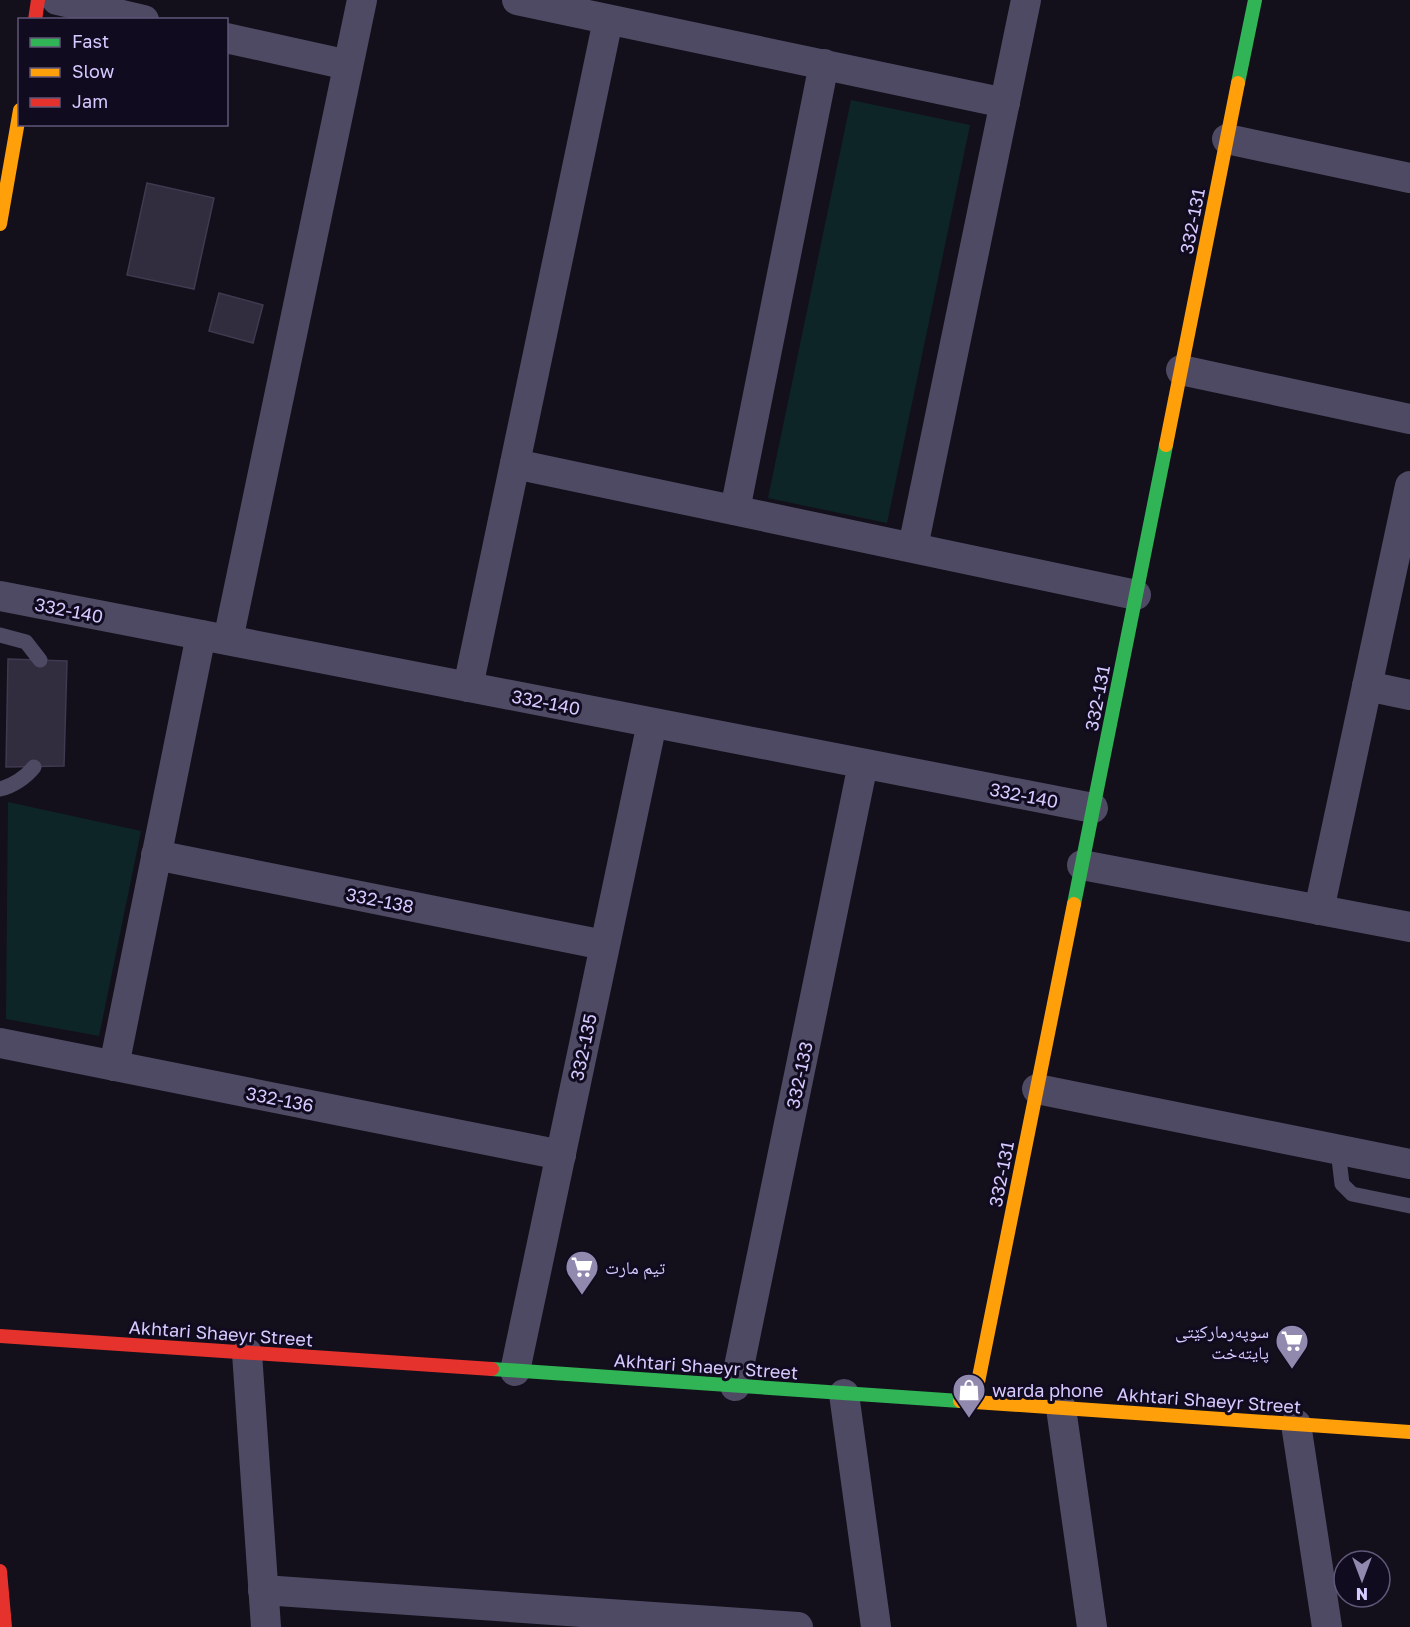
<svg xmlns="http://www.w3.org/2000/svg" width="1410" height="1627" viewBox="0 0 1410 1627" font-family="'Golos Text','Noto Naskh Arabic',sans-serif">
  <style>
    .green { fill: #0e2528 }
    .building { fill: #312c3e; stroke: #403950; stroke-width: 1.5 }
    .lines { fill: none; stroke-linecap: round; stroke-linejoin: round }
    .lane { stroke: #4f4a64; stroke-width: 15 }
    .street { stroke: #4f4a64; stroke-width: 30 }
    .fast { stroke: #30b455; stroke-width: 14 }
    .slow { stroke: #ff9f0a; stroke-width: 14 }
    .jam { stroke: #e5322d; stroke-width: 14 }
    .labels { text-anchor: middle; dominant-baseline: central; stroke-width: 6; stroke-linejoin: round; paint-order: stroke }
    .street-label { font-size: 18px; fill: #d6caff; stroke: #110b20 }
    .poi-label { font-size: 18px; fill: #d6caff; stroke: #110b20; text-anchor: start }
  </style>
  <rect width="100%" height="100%" fill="#13101b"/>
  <g class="green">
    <polygon points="851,100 970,125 887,523 768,498"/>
    <polygon points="8,802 141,831 99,1036 6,1019"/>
  </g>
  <g class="building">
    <polygon points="147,183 214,198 194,289 127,275"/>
    <polygon points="219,293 263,305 253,343 209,331"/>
    <polygon points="8,659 67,661 64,766 6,767"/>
  </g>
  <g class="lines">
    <g class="lane">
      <polyline points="0,635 26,642 40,660"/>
      <path d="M 0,789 C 13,786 26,777 34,767"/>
      <polyline points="1338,1150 1342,1184 1352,1194 1410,1206"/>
    </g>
    <g class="street">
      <polyline points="57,0 144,20"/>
      <polyline points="517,0 1005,103"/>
      <polyline points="226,38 348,65"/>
      <polyline points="1227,139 1410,178"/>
      <polyline points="1181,370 1410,419"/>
      <polyline points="515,464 1136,595"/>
      <polyline points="735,510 824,64"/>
      <polyline points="913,547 1026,0"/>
      <polyline points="0,596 1093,808"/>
      <polyline points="228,640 362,0"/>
      <polyline points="1367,686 1410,695"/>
      <polyline points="468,687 608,20"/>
      <polyline points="156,855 604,945"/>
      <polyline points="1082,865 1410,927"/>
      <polyline points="1319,910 1410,486"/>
      <polyline points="0,1043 561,1155"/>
      <polyline points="114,1066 201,635"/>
      <polyline points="1037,1089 1410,1164"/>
      <polyline points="247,1353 266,1627"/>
      <polyline points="515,1371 652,723"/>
      <polyline points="735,1386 863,764"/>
      <polyline points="844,1394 876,1627"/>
      <polyline points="1061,1408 1092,1627"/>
      <polyline points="1296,1424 1327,1627"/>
      <polyline points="263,1590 798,1627"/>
    </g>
    <g class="fast">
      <polyline points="1238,83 1255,0"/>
      <polyline points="1074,904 1166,445"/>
      <polyline points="492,1369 960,1401"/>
    </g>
    <g class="slow">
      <polyline points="0,224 20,110"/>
      <polyline points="1166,445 1238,83"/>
      <polyline points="960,1401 1410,1432"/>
      <polyline points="974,1402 1074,904"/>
    </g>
    <g class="jam">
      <polyline points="35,20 38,0"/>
      <polyline points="0,1336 492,1369"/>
      <polyline points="0,1571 5,1627"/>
    </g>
  </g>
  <defs>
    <g id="supermarket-pin" transform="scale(1.725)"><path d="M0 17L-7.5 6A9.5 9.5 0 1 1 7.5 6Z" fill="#9289af" stroke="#110b20"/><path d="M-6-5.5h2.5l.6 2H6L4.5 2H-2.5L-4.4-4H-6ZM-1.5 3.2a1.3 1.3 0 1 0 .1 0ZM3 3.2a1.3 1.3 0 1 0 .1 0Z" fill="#fff"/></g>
    <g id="shop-pin" transform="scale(1.725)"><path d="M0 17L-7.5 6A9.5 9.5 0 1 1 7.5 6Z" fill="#9289af" stroke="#110b20"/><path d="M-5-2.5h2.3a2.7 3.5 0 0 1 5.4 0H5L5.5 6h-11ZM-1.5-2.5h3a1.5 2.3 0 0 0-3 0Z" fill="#fff"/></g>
  </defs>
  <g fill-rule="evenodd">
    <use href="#supermarket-pin" x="582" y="1267"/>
    <use href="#supermarket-pin" x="1292" y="1341"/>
    <use href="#shop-pin" x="969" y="1390"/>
  </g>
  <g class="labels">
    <g class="street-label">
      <text transform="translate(1192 221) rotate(-79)">332-131</text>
      <text transform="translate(69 610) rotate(11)">332-140</text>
      <text transform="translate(1097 698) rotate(-79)">332-131</text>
      <text transform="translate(546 702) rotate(11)">332-140</text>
      <text transform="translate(1024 795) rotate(11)">332-140</text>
      <text transform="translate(380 900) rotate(11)">332-138</text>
      <text transform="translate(583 1047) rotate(-78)">332-135</text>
      <text transform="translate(799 1075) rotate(-78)">332-133</text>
      <text transform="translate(280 1099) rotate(11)">332-136</text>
      <text transform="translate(1001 1174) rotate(-79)">332-131</text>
      <text transform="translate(221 1333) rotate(4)">Akhtari Shaeyr Street</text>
      <text transform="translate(706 1366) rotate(4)">Akhtari Shaeyr Street</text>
      <text transform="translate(1209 1400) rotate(4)">Akhtari Shaeyr Street</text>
    </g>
    <g class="poi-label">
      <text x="605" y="1267">تيم مارت</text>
      <text x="1269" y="1331" text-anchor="end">سوپەرمارکێتی<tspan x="1269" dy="21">پایتەخت</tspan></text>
      <text x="992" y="1390">warda phone</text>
    </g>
  </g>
  <rect x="18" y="18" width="210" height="108" fill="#110b20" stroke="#605779" stroke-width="1.5"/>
  <rect x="30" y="38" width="30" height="9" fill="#30b455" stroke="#605779" stroke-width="1.5"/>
  <text x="72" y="48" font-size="18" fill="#d6caff">Fast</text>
  <rect x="30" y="68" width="30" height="9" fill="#ff9f0a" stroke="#605779" stroke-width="1.5"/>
  <text x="72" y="78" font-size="18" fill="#d6caff">Slow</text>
  <rect x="30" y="98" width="30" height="9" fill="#e5322d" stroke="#605779" stroke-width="1.5"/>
  <text x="72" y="108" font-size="18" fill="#d6caff">Jam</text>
  <g transform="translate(1362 1579) rotate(180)"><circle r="28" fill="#110b20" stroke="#605779" stroke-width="1.5"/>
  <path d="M0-4.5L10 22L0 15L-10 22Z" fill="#9289af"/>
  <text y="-9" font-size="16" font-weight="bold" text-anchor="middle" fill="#d6caff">N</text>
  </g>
</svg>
